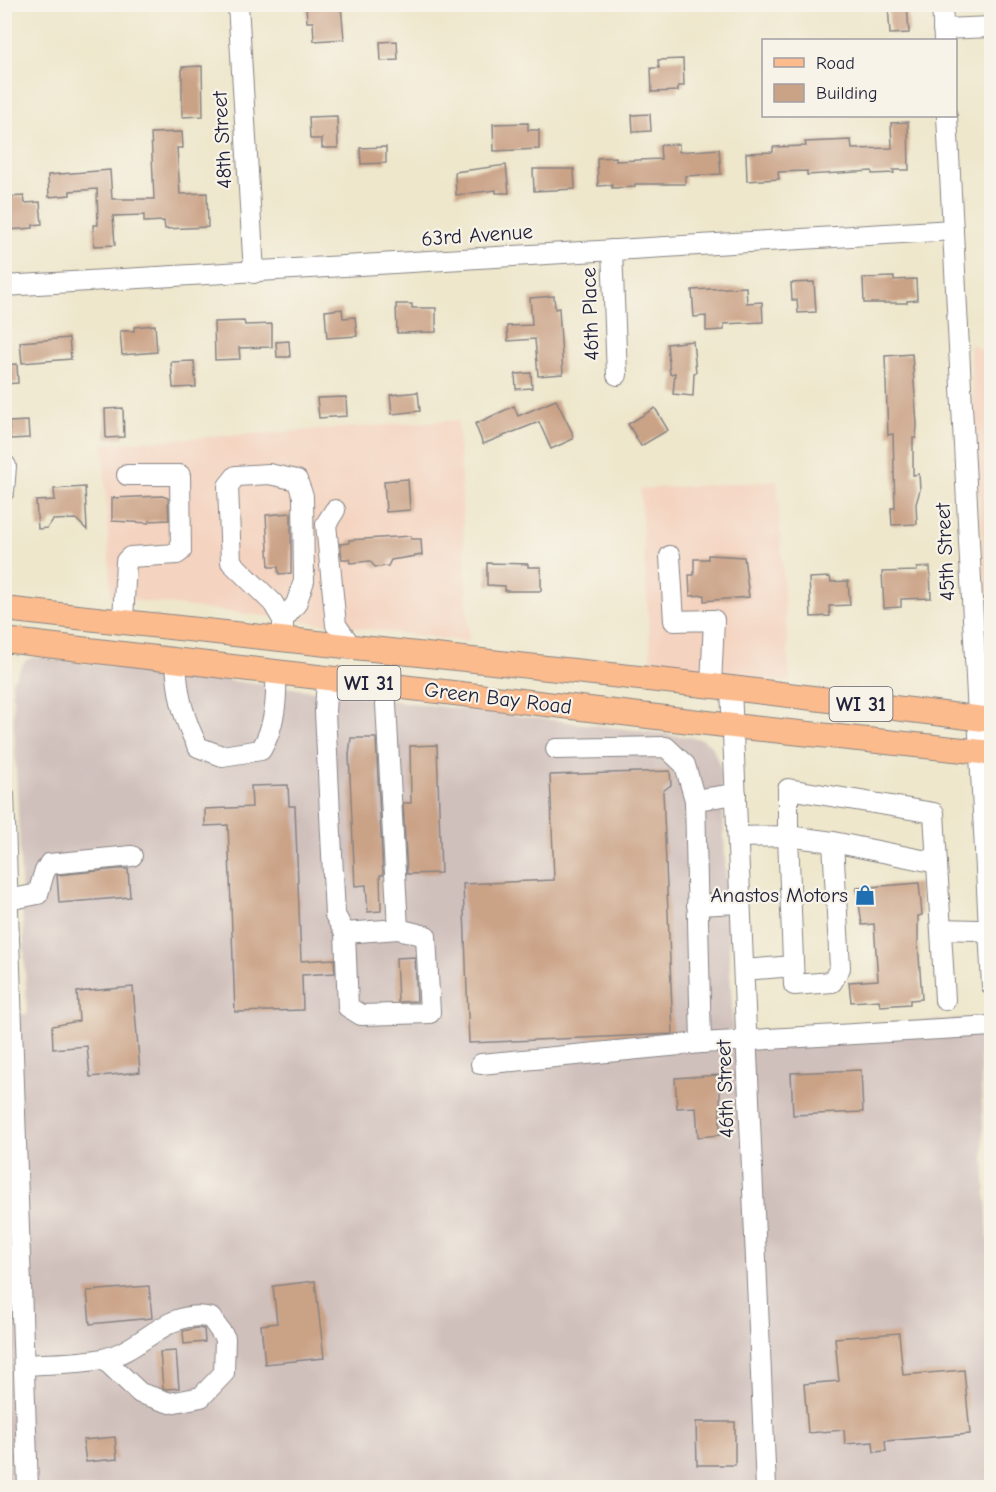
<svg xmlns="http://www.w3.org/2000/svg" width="996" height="1492" viewBox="0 0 996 1492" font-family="'Comic Neue',sans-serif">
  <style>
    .built { fill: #f4d3c0 }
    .industrial { fill: #d0c0bc }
    .building { fill: #caa286 }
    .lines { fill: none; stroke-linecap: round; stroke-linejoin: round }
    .minor-casing { stroke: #888484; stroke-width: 22 }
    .major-casing { stroke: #888484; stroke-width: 26 }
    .minor { stroke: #fff; stroke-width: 20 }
    .major { stroke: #fbbb8d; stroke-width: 24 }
    .labels { text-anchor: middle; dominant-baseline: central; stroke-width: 4.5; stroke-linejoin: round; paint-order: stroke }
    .shield { fill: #f7f3e8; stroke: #62616f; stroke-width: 1.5 }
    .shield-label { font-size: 20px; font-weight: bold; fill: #22223b }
    .street-label { font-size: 21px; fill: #22223b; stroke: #f7f3e8 }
    .poi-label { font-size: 21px; fill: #22223b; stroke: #f7f3e8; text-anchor: end }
  </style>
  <rect width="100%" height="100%" fill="#f7f3e8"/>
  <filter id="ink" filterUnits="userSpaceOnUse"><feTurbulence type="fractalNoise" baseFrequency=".0167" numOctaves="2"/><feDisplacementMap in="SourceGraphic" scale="12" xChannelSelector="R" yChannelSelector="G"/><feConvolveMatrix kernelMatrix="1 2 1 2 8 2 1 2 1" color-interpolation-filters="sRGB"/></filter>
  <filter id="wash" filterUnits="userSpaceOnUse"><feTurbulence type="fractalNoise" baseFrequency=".008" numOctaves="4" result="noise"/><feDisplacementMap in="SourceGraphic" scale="24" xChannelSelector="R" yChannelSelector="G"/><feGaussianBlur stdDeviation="1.35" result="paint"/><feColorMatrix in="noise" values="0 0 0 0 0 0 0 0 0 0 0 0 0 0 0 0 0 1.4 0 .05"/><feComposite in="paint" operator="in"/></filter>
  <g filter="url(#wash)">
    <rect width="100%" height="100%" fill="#eee7cc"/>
    <g class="built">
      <polygon points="970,343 991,356 991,656 978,485"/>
      <polygon points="458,420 469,642 111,597 103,444"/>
      <polygon points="777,481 790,683 651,662 640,489"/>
    </g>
    <polygon class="industrial" points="36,657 651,732 702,739 712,746 721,769 733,1032 978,1018 991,1306 991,1487 5,1488 4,1016 27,1014 12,681 26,660"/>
    <g id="blocks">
      <g class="building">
        <polygon points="306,4 341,6 344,39 314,41 313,22 307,22"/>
        <polygon points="888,4 907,4 909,33 890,34"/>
        <polygon points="397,41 398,60 381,61 380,42"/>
        <polygon points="683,59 684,86 678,86 678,91 652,92 651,68 659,68 658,60"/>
        <polygon points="202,66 203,116 182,117 182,67"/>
        <polygon points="650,114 651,131 633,132 632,115"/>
        <polygon points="337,116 338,148 322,148 322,139 310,139 309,117"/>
        <polygon points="908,122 909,170 893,170 894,173 872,174 872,171 807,175 807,171 778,172 779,179 747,181 746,153 773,152 773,147 806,146 805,142 851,140 852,149 892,148 891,123"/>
        <polygon points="528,123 528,130 539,130 539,149 494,151 493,124"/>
        <polygon points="182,132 183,148 177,148 180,194 207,193 208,227 165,229 164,221 144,222 144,215 113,216 115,245 94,246 93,225 98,225 97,189 70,191 70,195 49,197 48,175 110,170 112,199 154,199 151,133"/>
        <polygon points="679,144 679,152 719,149 721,174 685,176 685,184 635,184 635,187 612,188 612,185 598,186 597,158 616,157 616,161 661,159 660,145"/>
        <polygon points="386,147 386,163 361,164 360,148"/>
        <polygon points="506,165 509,193 496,193 496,190 456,195 455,172"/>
        <polygon points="533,169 574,169 575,189 534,191"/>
        <polygon points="24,196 25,203 40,202 42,224 33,225 33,228 9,230 7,197"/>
        <polygon points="894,277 894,280 916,279 917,300 907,301 907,303 864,303 863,278"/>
        <polygon points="814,282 816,312 798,313 797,300 792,300 791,283"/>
        <polygon points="746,287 747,303 762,302 763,322 724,324 724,330 706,331 706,316 694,317 692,290"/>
        <polygon points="554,296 555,309 559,308 563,374 538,376 535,339 508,341 507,326 532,325 530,298"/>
        <polygon points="396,304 412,304 412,308 436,308 436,332 397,333"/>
        <polygon points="342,309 343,318 355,317 357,336 327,338 325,311"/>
        <polygon points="244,321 245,325 272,324 272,347 239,348 240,359 215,360 214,322"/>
        <polygon points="155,325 157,352 122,355 120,331 134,331 134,327"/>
        <polygon points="69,338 71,359 22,363 20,342"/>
        <polygon points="289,341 290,357 277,357 276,342"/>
        <polygon points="693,341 696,372 694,373 693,396 673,394 675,373 670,374 667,344"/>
        <polygon points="912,354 917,425 916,438 913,438 913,475 919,474 920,490 916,504 917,524 892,525 891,508 895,508 893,434 888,435 885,356"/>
        <polygon points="194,361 196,387 173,388 171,362"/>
        <polygon points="17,364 18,383 4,384 4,365"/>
        <polygon points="531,373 532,388 516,389 515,374"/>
        <polygon points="418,392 420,411 392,414 390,395"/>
        <polygon points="346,397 347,416 319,418 317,398"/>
        <polygon points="556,400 572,432 573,439 551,449 539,422 483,444 475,424 514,406 518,416"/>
        <polygon points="123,408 124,437 106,438 105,409"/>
        <polygon points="655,408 668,430 641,446 628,424"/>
        <polygon points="28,421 29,438 10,439 9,422"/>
        <polygon points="408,479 410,510 386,512 384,481"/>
        <polygon points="85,487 87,530 76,519 53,520 47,528 38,529 36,501 55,500 54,489"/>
        <polygon points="162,496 168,498 169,520 149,521 149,523 112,521 112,498"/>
        <polygon points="291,513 291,573 279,574 278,567 269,567 266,515"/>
        <polygon points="411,536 411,539 421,539 422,555 391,560 388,566 375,567 370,561 350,563 349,559 342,559 340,544 349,543 349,540"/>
        <polygon points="708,555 744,557 749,597 704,601 704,595 690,596 689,575 694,575 694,559 708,559"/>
        <polygon points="487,563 528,564 528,567 541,567 541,591 505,591 505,586 487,585"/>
        <polygon points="930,567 931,598 901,599 901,607 884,608 882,572 917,571 917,568"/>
        <polygon points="830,577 831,582 848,581 850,605 829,606 830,616 811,617 809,578"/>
        <polygon points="351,738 376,738 383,875 380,875 381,911 368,912 366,885 355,886 349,755"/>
        <polygon points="437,745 441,873 407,874 403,803 411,803 410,746"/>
        <polygon points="670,771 671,785 663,791 673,1034 469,1043 463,884 554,880 550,775"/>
        <polygon points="288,785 289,806 295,806 301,961 334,959 335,973 302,975 303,1010 235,1012 228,825 205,826 205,809 252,807 251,786"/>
        <polygon points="118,869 128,869 130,897 59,903 57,875"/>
        <polygon points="919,883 922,915 918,916 918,942 922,999 910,1000 910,1004 880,1006 879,1000 851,1002 849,982 878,980 874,924 862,925 857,888"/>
        <polygon points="415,957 417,1001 398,1002 396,958"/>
        <polygon points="133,987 140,1072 90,1077 87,1046 53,1049 52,1026 79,1021 77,992"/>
        <polygon points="861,1070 863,1112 793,1115 791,1073"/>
        <polygon points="720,1075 720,1135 698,1137 696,1107 677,1108 675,1078"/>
        <polygon points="315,1281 324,1358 265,1364 261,1325 277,1323 273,1286"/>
        <polygon points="149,1286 152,1318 90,1324 87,1291"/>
        <polygon points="196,1328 204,1329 205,1342 184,1344 183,1331"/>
        <polygon points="899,1333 903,1375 964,1370 970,1434 885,1441 886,1451 874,1452 873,1442 845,1444 844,1430 808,1433 804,1384 839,1381 835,1338"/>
        <polygon points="176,1351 179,1388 167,1389 163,1388 160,1352"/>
        <polygon points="696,1422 735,1422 735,1465 697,1465"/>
        <polygon points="115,1437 117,1459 86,1462 83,1440"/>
      </g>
    </g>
  </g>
  <g filter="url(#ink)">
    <use href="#blocks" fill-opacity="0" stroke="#888484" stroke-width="1.5"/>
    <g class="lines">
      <g class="minor-casing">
        <g id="minor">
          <polyline points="238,4 254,273"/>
          <polyline points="942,4 944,40"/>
          <polyline points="943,29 992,27"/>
          <polyline points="947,116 992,986"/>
          <polyline points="612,250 617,375"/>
          <polyline points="4,286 953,230"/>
          <polyline points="4,491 6,466"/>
          <polyline points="335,510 326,524 336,625 351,646"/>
          <polyline points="670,556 674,621 714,620 711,685"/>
          <polyline points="123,621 126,561 130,557 177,554 181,551 180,475 127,475"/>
          <polyline points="283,639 283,620 296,604 304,581 303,496 297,480 269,474 236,476 228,486 231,562 273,603 283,620"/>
          <path d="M 176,660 C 177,693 183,718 198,747 L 222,756 L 261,750 C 275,726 277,700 276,672"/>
          <polyline points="327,678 325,712 335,915 345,933 348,1007 361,1015 430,1013 426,936 398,929 385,685"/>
          <polyline points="731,688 766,1488"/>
          <polyline points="556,749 666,747 685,765 695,800 736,794"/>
          <polyline points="4,795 28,1488"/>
          <polygon points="788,836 833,842 840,968 832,982 794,985"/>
          <polyline points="738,837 788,836 788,789 934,813 945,1000"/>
          <polyline points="833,842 937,863"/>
          <polyline points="8,900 38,894 44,873 49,864 132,856"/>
          <polyline points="697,905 740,903"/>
          <polyline points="941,929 977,930 992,937"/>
          <polyline points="345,933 398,929"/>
          <polyline points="744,970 793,966"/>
          <polyline points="701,1043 992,1026"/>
          <polyline points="481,1064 701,1043 695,800"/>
          <path d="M 24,1365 C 50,1363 77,1364 102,1359 C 142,1352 167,1307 211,1318 L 225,1338 L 224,1373 L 201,1397 L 170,1403 L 140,1393 L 104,1359"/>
        </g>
      </g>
      <g class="major-casing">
        <g id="major">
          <polyline points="4,609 731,688 992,720"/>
          <polyline points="4,640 733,726 992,753"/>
        </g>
      </g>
      <use href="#minor" class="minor"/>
      <use href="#major" class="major"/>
    </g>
  </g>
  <defs>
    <g id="shop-bare" transform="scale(1.62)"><path d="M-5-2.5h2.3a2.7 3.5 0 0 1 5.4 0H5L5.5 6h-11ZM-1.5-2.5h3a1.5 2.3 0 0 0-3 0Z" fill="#1f6fb2" stroke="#f7f3e8" stroke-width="2.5" paint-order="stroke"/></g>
  </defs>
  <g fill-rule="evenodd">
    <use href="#shop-bare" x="865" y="895"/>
  </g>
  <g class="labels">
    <g class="shield">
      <rect x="337.5" y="666" width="63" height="34" rx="4.5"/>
      <rect x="829.5" y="687" width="63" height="34" rx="4.5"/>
    </g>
    <g class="shield-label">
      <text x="369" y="683">WI 31</text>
      <text x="861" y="704">WI 31</text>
    </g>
    <g class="street-label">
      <text transform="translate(222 140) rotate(-93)">48th Street</text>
      <text transform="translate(477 235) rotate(-4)">63rd Avenue</text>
      <text transform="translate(590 314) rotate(-92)">46th Place</text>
      <text transform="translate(945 552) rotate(-93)">45th Street</text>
      <text transform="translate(498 698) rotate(7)">Green Bay Road</text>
      <text transform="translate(725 1089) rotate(-92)">46th Street</text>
    </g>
    <g class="poi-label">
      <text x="848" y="895">Anastos Motors</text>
    </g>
  </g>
  <rect width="996" height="1492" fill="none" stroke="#f7f3e8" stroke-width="24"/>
  <rect x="762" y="39" width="195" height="78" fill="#f7f3e8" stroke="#a29fa3" stroke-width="1.5"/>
  <rect x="774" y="58" width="30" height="9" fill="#fbbb8d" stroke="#a29fa3" stroke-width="1.5"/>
  <text x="816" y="69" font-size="18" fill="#22223b">Road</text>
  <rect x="774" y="84" width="30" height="18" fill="#caa286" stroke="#a29fa3" stroke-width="1.5"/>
  <text x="816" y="99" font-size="18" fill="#22223b">Building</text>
</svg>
